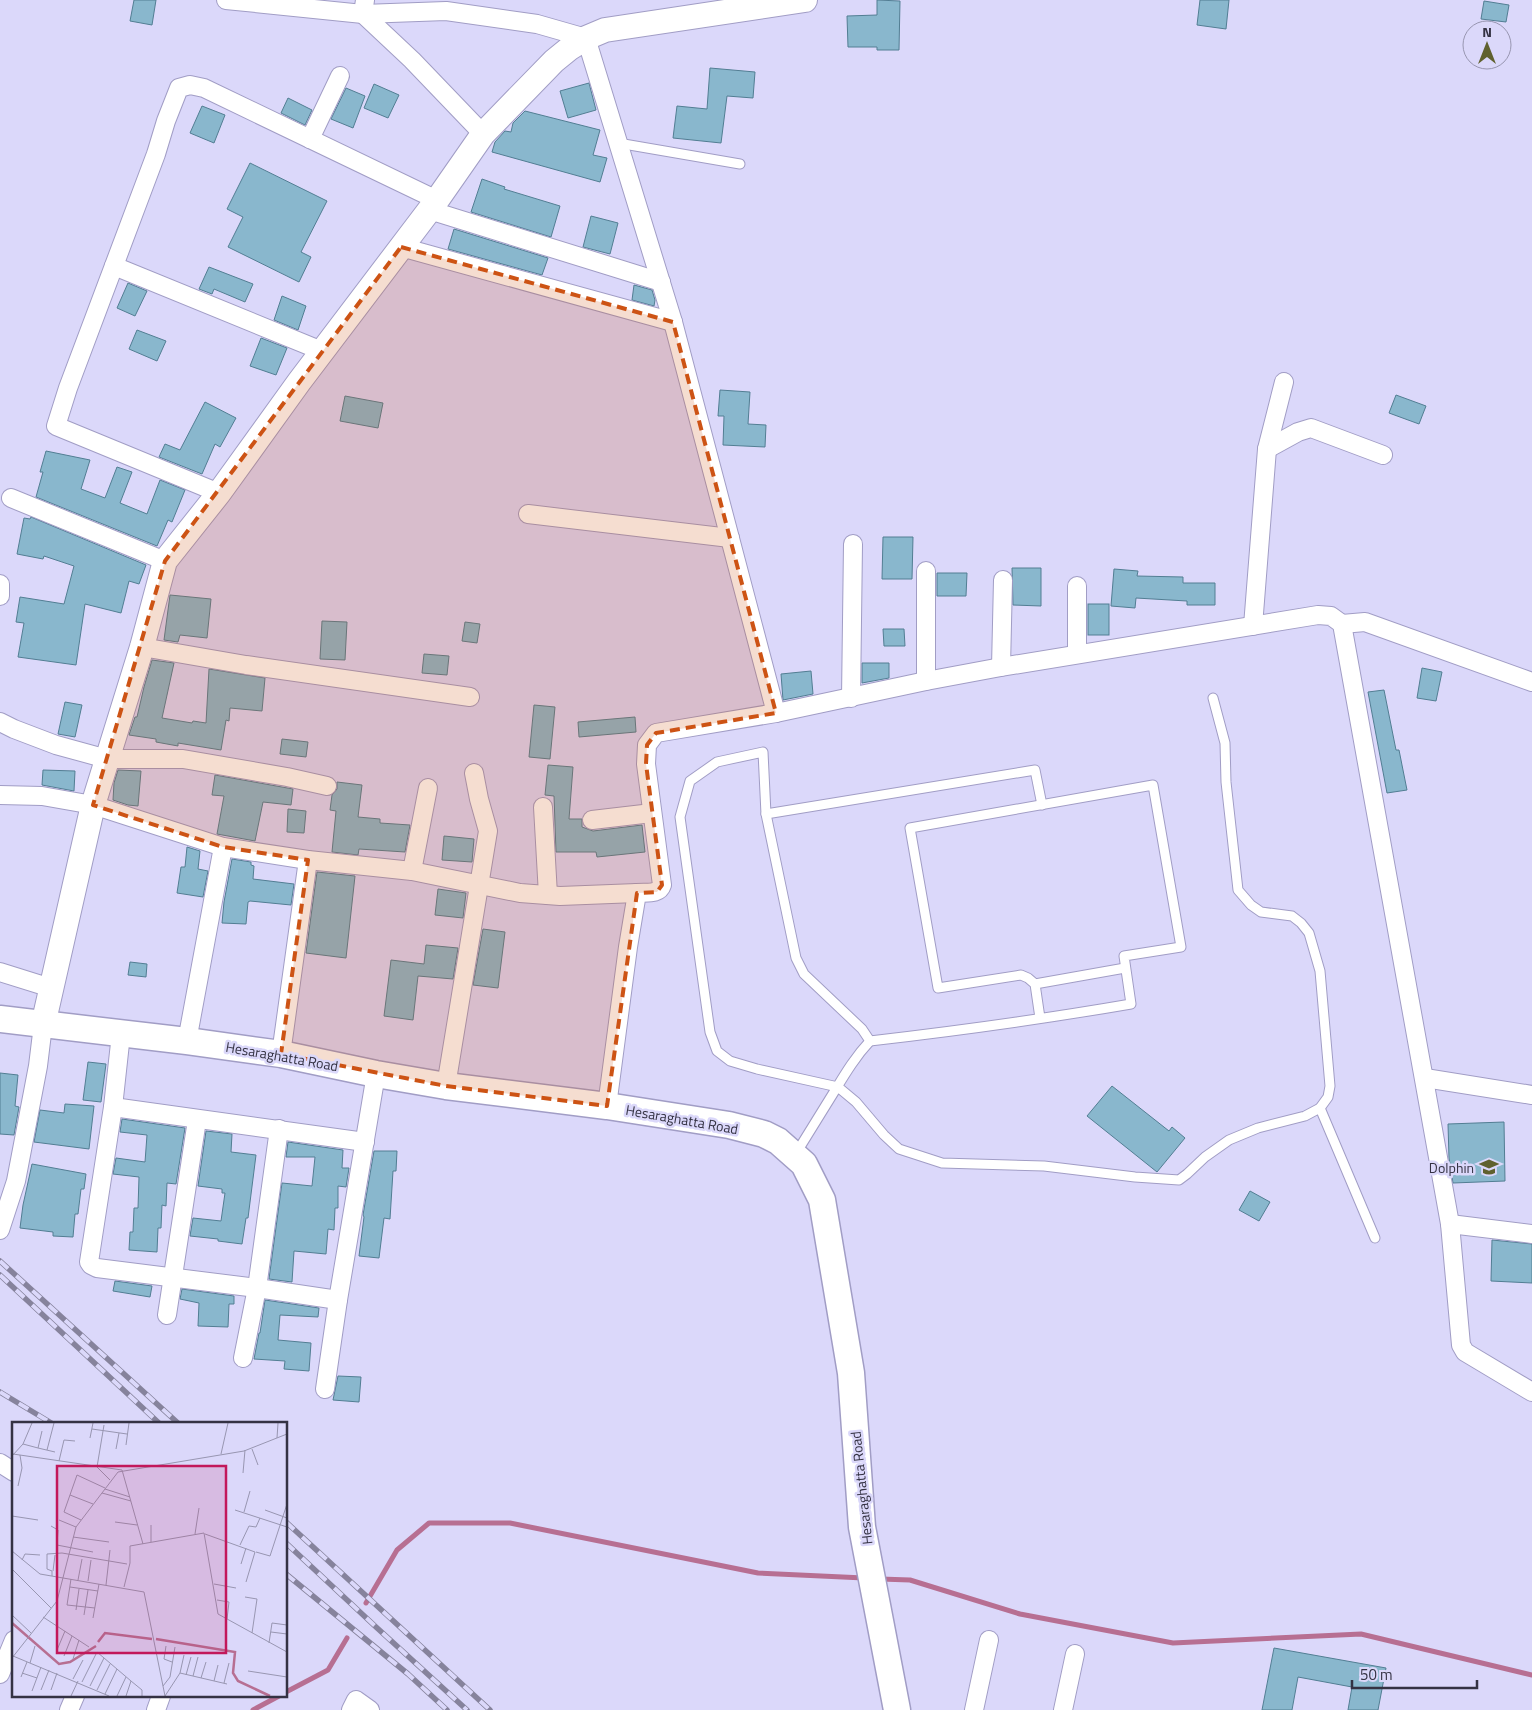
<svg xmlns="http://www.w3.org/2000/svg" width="1532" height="1710" viewBox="0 0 1532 1710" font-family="'Titillium Web',sans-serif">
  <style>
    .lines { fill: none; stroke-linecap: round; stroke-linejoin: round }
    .stream { stroke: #b76f92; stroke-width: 5 }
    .building { fill: #89b7cd; stroke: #527e93 }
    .lane-casing { stroke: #a19dc5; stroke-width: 11 }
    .street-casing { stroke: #a19dc5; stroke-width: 20 }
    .secondary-casing { stroke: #a19dc5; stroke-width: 26 }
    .primary-casing { stroke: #a19dc5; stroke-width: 29 }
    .lane { stroke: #fff; stroke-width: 9 }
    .street { stroke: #fff; stroke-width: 18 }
    .secondary { stroke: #fff; stroke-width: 24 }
    .primary { stroke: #fff; stroke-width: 26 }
    .rail-casing { stroke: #86839c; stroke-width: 5.5 }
    .rail { stroke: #dbd8fa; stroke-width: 4; stroke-dasharray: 11; stroke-linecap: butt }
    .marked { fill: #cd5314; fill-opacity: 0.2; stroke: #cd5314; stroke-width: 4; stroke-dasharray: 10 6; stroke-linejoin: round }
    .labels { text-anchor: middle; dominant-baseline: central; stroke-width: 5; stroke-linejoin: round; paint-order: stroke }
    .street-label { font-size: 14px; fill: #343243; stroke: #dbd8fa }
    .poi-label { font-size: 14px; fill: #343243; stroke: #dbd8fa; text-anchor: end }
    .inset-river { fill: none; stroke: #b76f92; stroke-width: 2.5 }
    .inset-road { fill: none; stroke: #9896b1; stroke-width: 1 }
    .view { fill: #c2185b; fill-opacity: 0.15; stroke: #c2185b; stroke-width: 2.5 }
    .inset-edge { fill: none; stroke: #343243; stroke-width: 2.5 }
  </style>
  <rect width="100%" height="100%" fill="#dbd8fa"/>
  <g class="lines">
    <g class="stream">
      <polyline points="880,1579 910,1580 1020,1614 1173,1643 1361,1634 1532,1675"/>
      <polyline points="366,1603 397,1550 429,1523 510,1523 758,1573 864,1578"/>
      <polyline points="286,1692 328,1670 347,1638"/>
      <polyline points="253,1710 279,1696"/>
    </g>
  </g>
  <g class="building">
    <polygon points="134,0 156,0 152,25 130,21"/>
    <polygon points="877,0 900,1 899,50 877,50 877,47 848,47 847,16 877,15"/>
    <polygon points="1200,0 1229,0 1226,29 1197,25"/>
    <polygon points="1484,1 1509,5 1506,22 1481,19"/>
    <polygon points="710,68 755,72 753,98 727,96 721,143 673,138 677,106 707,109"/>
    <polygon points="589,83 596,110 568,118 560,91"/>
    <polygon points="374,84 399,95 388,118 364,108"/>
    <polygon points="346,88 365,96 353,128 331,119"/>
    <polygon points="288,98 312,110 305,125 281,113"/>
    <polygon points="202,106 225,115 214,143 190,133"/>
    <polygon points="525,111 600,130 593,155 607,158 600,182 492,152 495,142 505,131 511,132 513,123"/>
    <polygon points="250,163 327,201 301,252 311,257 299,282 228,247 243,217 227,209"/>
    <polygon points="482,179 505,187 504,189 560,206 551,237 471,212"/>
    <polygon points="591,216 618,223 610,254 583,247"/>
    <polygon points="454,229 548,258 542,275 448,249"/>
    <polygon points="209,267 253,284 245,302 214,289 212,294 199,289"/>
    <polygon points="128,283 147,291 135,316 117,308"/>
    <polygon points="634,285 652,290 655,300 654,306 632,300"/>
    <polygon points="282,296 306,306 298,330 274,320"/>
    <polygon points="137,330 166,341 157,361 129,349"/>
    <polygon points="261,338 287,348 276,375 250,366"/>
    <polygon points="720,390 750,392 748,424 766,425 765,447 723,445 724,416 718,416"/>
    <polygon points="1396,395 1426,406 1419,424 1389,413"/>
    <polygon points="345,396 383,403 378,428 340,421"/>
    <polygon points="205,402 236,418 220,447 215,444 202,474 159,457 165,444 180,450"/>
    <polygon points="46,451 90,460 81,489 105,498 117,467 132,472 120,503 147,514 160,480 185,490 172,522 168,520 157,546 36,497 43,472 40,472"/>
    <polygon points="31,517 146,565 139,584 129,581 121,613 85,604 76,665 18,657 24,623 16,622 20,597 64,604 74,566 44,556 43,559 17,554 24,518 30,519"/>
    <polygon points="883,537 913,537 912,579 882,579"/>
    <polygon points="1012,568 1041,568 1041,606 1013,605"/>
    <polygon points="1114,569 1138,571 1137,576 1183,577 1183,583 1215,583 1215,605 1187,605 1187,601 1136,598 1135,608 1111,606"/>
    <polygon points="937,573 967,573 966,596 937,596"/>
    <polygon points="170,595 211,599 207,638 180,635 178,642 164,640"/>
    <rect x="1088" y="604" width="21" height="31"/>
    <polygon points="322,621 347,622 345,660 320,659"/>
    <polygon points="465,622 480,624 477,643 462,641"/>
    <polygon points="883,629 904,629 905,646 884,646"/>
    <polygon points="424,654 449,656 447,675 422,673"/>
    <polygon points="152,660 174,663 162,718 192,723 193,721 206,723 209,669 265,678 262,711 230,708 229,721 226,720 221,750 178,743 178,746 156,742 156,739 129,735 135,717 137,717 144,687"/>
    <polygon points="862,663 889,663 889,678 862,683"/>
    <polygon points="1422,668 1442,672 1436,701 1417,698"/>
    <polygon points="811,671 813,694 783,700 781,674"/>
    <polygon points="1384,690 1396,750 1399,750 1407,790 1387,793 1368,692"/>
    <polygon points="65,702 82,705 75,737 58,734"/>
    <polygon points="534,705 555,707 550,759 529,757"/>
    <polygon points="635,717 636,732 579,737 578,722"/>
    <polygon points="282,739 308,742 306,757 280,754"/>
    <polygon points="548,765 573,767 569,819 582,819 582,827 593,831 642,825 645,852 597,857 596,852 556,852 554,796 545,795"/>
    <polygon points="43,770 75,771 74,791 42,785"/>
    <polygon points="118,770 141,771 138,806 128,805 113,800 114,783"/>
    <polygon points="215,775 293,789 291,805 263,802 255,841 217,834 224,796 212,795"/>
    <polygon points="337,782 362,785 358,817 380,819 380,823 410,825 405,852 359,849 358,855 332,852 336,811 330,810 332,795 337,789"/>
    <polygon points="288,809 306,811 304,833 287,832"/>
    <polygon points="444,836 474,839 472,862 442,860"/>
    <polygon points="187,847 200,851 198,869 208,871 203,897 177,893 181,867 185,867"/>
    <polygon points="232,859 251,862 251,865 254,866 253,879 294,884 291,905 250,901 248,902 246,924 222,923 224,902"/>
    <polygon points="317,872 355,876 346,958 306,953"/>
    <polygon points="438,889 466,893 463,918 435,915"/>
    <polygon points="483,929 505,932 498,988 473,985"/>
    <polygon points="426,945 458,948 453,979 418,976 413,1020 384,1016 391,960 424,964"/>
    <polygon points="130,962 147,964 146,977 128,975"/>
    <polygon points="88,1062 106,1064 101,1102 83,1100"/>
    <polygon points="0,1073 18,1075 15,1106 19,1107 14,1135 0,1134"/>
    <polygon points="1112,1086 1169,1131 1172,1127 1185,1138 1157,1172 1087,1116"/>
    <polygon points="65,1104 94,1106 89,1149 34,1142 40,1110 64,1113"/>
    <polygon points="122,1119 185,1128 176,1184 167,1183 166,1206 162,1205 161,1228 158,1228 157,1252 129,1250 130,1232 133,1232 134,1208 138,1208 139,1177 113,1174 116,1158 145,1162 147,1135 120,1132"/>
    <polygon points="1504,1122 1505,1181 1453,1183 1449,1158 1448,1124"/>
    <polygon points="206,1131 232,1134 231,1152 256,1155 248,1218 246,1218 242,1244 218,1241 218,1239 190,1236 193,1218 221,1221 225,1193 222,1193 222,1189 198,1186"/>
    <polygon points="288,1142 343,1150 342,1168 349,1168 346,1187 338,1186 338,1208 335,1208 334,1230 328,1229 326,1254 294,1251 292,1282 269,1279 282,1183 312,1186 315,1157 286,1157"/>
    <polygon points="374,1151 397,1151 396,1171 393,1171 390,1219 384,1218 379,1258 359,1256 364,1217 363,1215"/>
    <polygon points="32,1164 86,1174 84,1189 81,1189 78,1214 75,1214 73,1237 53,1236 53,1232 20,1228 23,1205"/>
    <polygon points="1250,1191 1270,1202 1259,1221 1239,1210"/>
    <polygon points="1492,1240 1532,1244 1532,1283 1491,1281"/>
    <polygon points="115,1281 152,1286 150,1297 113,1291"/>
    <polygon points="182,1289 234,1296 234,1304 229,1304 228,1327 198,1326 199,1303 180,1299"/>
    <polygon points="265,1300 319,1308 318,1317 280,1315 278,1340 311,1343 309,1371 284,1369 285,1361 254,1359 259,1333 260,1333"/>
    <polygon points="338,1376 361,1377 359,1402 333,1400"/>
    <polygon points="1274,1648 1386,1668 1378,1710 1348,1710 1352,1687 1298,1677 1292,1710 1262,1710"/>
  </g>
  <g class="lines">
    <g class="lane-casing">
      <g id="lane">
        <polyline points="618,143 740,164"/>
        <polyline points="766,814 1035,770 1042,805"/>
        <polyline points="1035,984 1125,968"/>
        <path d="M 870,1041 C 957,1031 1044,1019 1131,1004 L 1124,956 L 1181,947 L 1153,785 L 910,828 L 938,988 L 1021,975 L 1028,978 L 1035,984 L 1040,1018"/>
        <polyline points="1320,1108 1375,1238"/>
        <path d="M 795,1155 C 808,1134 821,1113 834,1092 C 845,1074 855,1057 870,1041 L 862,1029 L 804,974 L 796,958 L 766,814 L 763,752 L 717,762 L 690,781 L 680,817 L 710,1032 L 717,1051 L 730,1061 L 757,1069 L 838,1087 L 856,1102 L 884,1135 L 899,1149 L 942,1163 L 1044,1166 L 1135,1177 L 1179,1180 L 1187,1174 L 1205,1157 L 1229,1140 L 1258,1128 L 1305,1116 L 1320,1108 L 1328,1097 L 1330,1086 L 1320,971 L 1309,933 L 1301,923 L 1292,916 L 1261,912 L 1251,905 L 1238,890 L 1226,782 L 1225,743 L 1213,698"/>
      </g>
    </g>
    <g class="street-casing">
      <g id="street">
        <polyline points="226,0 363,14 446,11 537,24 586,38 673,322 776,713"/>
        <polyline points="365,0 363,14 412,60 483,134"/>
        <polyline points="310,139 340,76"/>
        <polyline points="429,210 661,282"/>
        <polyline points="401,247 673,322"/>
        <polyline points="114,266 322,351"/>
        <polyline points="1267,449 1298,432 1311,428 1383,455"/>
        <polyline points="219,493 56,426 68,388 156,154 166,121 179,88 190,85 204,88 437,200"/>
        <polyline points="11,498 165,561"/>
        <polyline points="528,514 730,538"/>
        <polyline points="0,584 0,596"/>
        <polyline points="1342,624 1365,622 1532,682"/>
        <polyline points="1253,626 1267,449 1284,382"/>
        <polyline points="142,647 246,665 470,697"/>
        <polyline points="1077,654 1077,586"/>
        <polyline points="1001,667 1003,580"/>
        <polyline points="926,681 926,571"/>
        <polyline points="851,698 853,544"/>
        <polyline points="0,722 14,729 56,745 107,759 183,759 287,777 327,786"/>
        <polyline points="0,795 42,796 93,805 223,847 308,860 412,871 520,893 560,896 637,893"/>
        <polyline points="543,807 548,895"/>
        <polyline points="592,820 652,813"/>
        <polyline points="412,871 428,788"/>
        <polyline points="0,972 51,988"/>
        <polyline points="121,1034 113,1107 89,1262 91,1265 97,1268 257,1288 338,1300"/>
        <polyline points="187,1041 223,847"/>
        <polyline points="281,1054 308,860"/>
        <polyline points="1425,1078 1532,1095"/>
        <polyline points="446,1086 488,831 479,799 474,773"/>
        <path d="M 607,1106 L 628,947 L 637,893 C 646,892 659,895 662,885 L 646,764 L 647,745 L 656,733 L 776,713 L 926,681 L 1001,667 L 1318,615 L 1331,616 L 1342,624 L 1450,1224 L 1461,1345 L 1465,1352 L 1532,1392"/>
        <polyline points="113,1107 365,1142"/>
        <polyline points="1450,1224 1532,1234"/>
        <polyline points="0,1230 16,1181 38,1066 43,1025"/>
        <polyline points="167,1315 197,1120"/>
        <polyline points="243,1358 257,1288 279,1129"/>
        <polyline points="325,1389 338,1300 376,1074"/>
        <polyline points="0,1463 14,1472"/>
        <polyline points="0,1674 14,1640"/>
        <polyline points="69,1710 75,1696"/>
        <polyline points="156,1710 161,1696"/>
        <polyline points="351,1710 356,1700 370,1710"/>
        <polyline points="974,1710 989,1640"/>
        <polyline points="1063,1710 1075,1654"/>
      </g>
    </g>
    <g class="secondary-casing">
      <polyline id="secondary" points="43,1025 93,805 142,647 165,561 219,493 299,382 437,200 483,134 554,61 570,48 586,38 605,30 805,0"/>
    </g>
    <g class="primary-casing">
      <polyline id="primary" points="0,1019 187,1041 281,1054 376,1074 446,1086 607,1106 729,1125 764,1134 778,1141 804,1164 822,1200 851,1373 862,1527 897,1710"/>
    </g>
    <use href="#lane" class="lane"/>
    <use href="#street" class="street"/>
    <use href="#secondary" class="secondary"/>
    <use href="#primary" class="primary"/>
    <g class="rail-casing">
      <g id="rail">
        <polyline points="0,1261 179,1424"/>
        <polyline points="0,1275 160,1424"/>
        <polyline points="0,1392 53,1424"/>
        <polyline points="286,1522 490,1710"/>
        <polyline points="286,1543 376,1627 467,1710"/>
        <polyline points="286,1574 408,1674 447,1710"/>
      </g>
    </g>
    <use href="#rail" class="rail"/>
  </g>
  <path class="marked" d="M 401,247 L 673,322 L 776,713 L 656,733 L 647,745 L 646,764 L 662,885 L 657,892 L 637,893 L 607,1106 L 446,1086 L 281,1054 L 308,860 L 223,847 L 93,805 L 165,561 Z"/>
  <defs>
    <g id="school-bare" transform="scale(1.5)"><path d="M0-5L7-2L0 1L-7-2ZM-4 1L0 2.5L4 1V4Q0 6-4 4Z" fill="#60612e" stroke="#dbd8fa" stroke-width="2.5" paint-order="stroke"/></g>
  </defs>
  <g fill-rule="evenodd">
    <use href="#school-bare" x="1489" y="1167"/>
  </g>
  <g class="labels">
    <g class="street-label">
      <text transform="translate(282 1056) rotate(10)">Hesaraghatta Road</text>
      <text transform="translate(682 1119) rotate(10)">Hesaraghatta Road</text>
      <text transform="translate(861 1488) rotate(-96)">Hesaraghatta Road</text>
    </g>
    <g class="poi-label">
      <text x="1474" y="1167">Dolphin</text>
    </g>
  </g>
  <g transform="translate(12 1422)">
    <rect width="275" height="275" fill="#dbd8fa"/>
    <path class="inset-river" d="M 0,201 L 47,242 L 58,240 L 84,224M 144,217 L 223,230 L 221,251 L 226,259 L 258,274M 86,220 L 93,211 L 140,217"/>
    <path class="inset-road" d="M 92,3 L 85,45 L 98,58M 80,7 L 115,12M 78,16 L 81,1M 265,16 L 266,1M 11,22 L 26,26 L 30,9M 114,23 L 117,1M 26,26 L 43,30M 104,27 L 107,11M 240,27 L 246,43M 35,28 L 42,1M 1,32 L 110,48 L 131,122M 209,32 L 216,1M 0,34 L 11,22 L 20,1M 47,39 L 52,18 L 63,19M 231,51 L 233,28M 6,64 L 10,46 L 8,33M 93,67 L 118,75M 90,71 L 119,79M 58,73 L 81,82M 223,88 L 275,105M 253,88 L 275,96M 232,90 L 238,69M 0,94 L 26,98M 47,98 L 64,105M 69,98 L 52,90 L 65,53 L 93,66M 103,100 L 125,103M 39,104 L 46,108 L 45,123 L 81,130M 183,112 L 187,86M 193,112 L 243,130 L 234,160M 61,115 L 97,120M 139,120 L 139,103M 228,123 L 237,104 L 244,105 L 248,96M 0,129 L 28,152 L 132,170 L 153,274M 244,130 L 258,134 L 275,82M 10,138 L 13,132 L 28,133M 229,142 L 234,126M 0,147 L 39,186M 41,149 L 43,133M 40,154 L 40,149 L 35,147 L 35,132 L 50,131 L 115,142M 59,157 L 55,183 L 83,186M 66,158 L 70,137M 76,159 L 79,138M 202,162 L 224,166M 94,163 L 98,128M 58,165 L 86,169M 112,165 L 118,141 L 118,124 L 192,111 L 206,192 L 275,230M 233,175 L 245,177 L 240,211M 205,178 L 217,180 L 215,197M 64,188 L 67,167M 0,193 L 19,211M 72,193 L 76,168M 31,195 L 77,225M 81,196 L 87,162M 259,210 L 275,212M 257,221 L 260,201 L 275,203M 154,224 L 152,237 L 160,240M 45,228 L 53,209M 1,234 L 97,274M 52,234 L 60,214M 0,236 L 45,179 L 64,105 L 106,50 L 232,29 L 275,12M 61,237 L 67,218M 18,241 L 23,224M 236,249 L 275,255M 10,251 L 25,256M 168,251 L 215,262M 174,253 L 179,235M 181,254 L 186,235M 9,255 L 15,240M 189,256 L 194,240M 61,257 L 71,238M 119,259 L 130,268 L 130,274M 202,259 L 206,243M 70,260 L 85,230 L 119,259 L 114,274M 212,261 L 217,241M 78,264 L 92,236M 151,264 L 158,255 L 163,225M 29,268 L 37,248M 39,268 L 45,251M 85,268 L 98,242M 20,269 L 29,245M 93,272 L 105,247M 59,274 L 66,259M 105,274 L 114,255M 153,274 L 168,251 L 172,233"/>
    <path class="view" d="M 45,44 L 214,44 L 214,231 L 45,231 Z"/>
    <rect width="275" height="275" class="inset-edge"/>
  </g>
  <g transform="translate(1487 45)"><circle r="24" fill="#dbd8fa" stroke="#9896b1"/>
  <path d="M0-4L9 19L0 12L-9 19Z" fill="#60612e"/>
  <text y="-8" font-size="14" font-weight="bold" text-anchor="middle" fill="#343243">N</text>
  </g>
  <path d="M1352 1680v8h125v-8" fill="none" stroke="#343243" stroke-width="2.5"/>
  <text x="1360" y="1680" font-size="15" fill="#343243" stroke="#dbd8fa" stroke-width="4" paint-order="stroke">50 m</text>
</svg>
